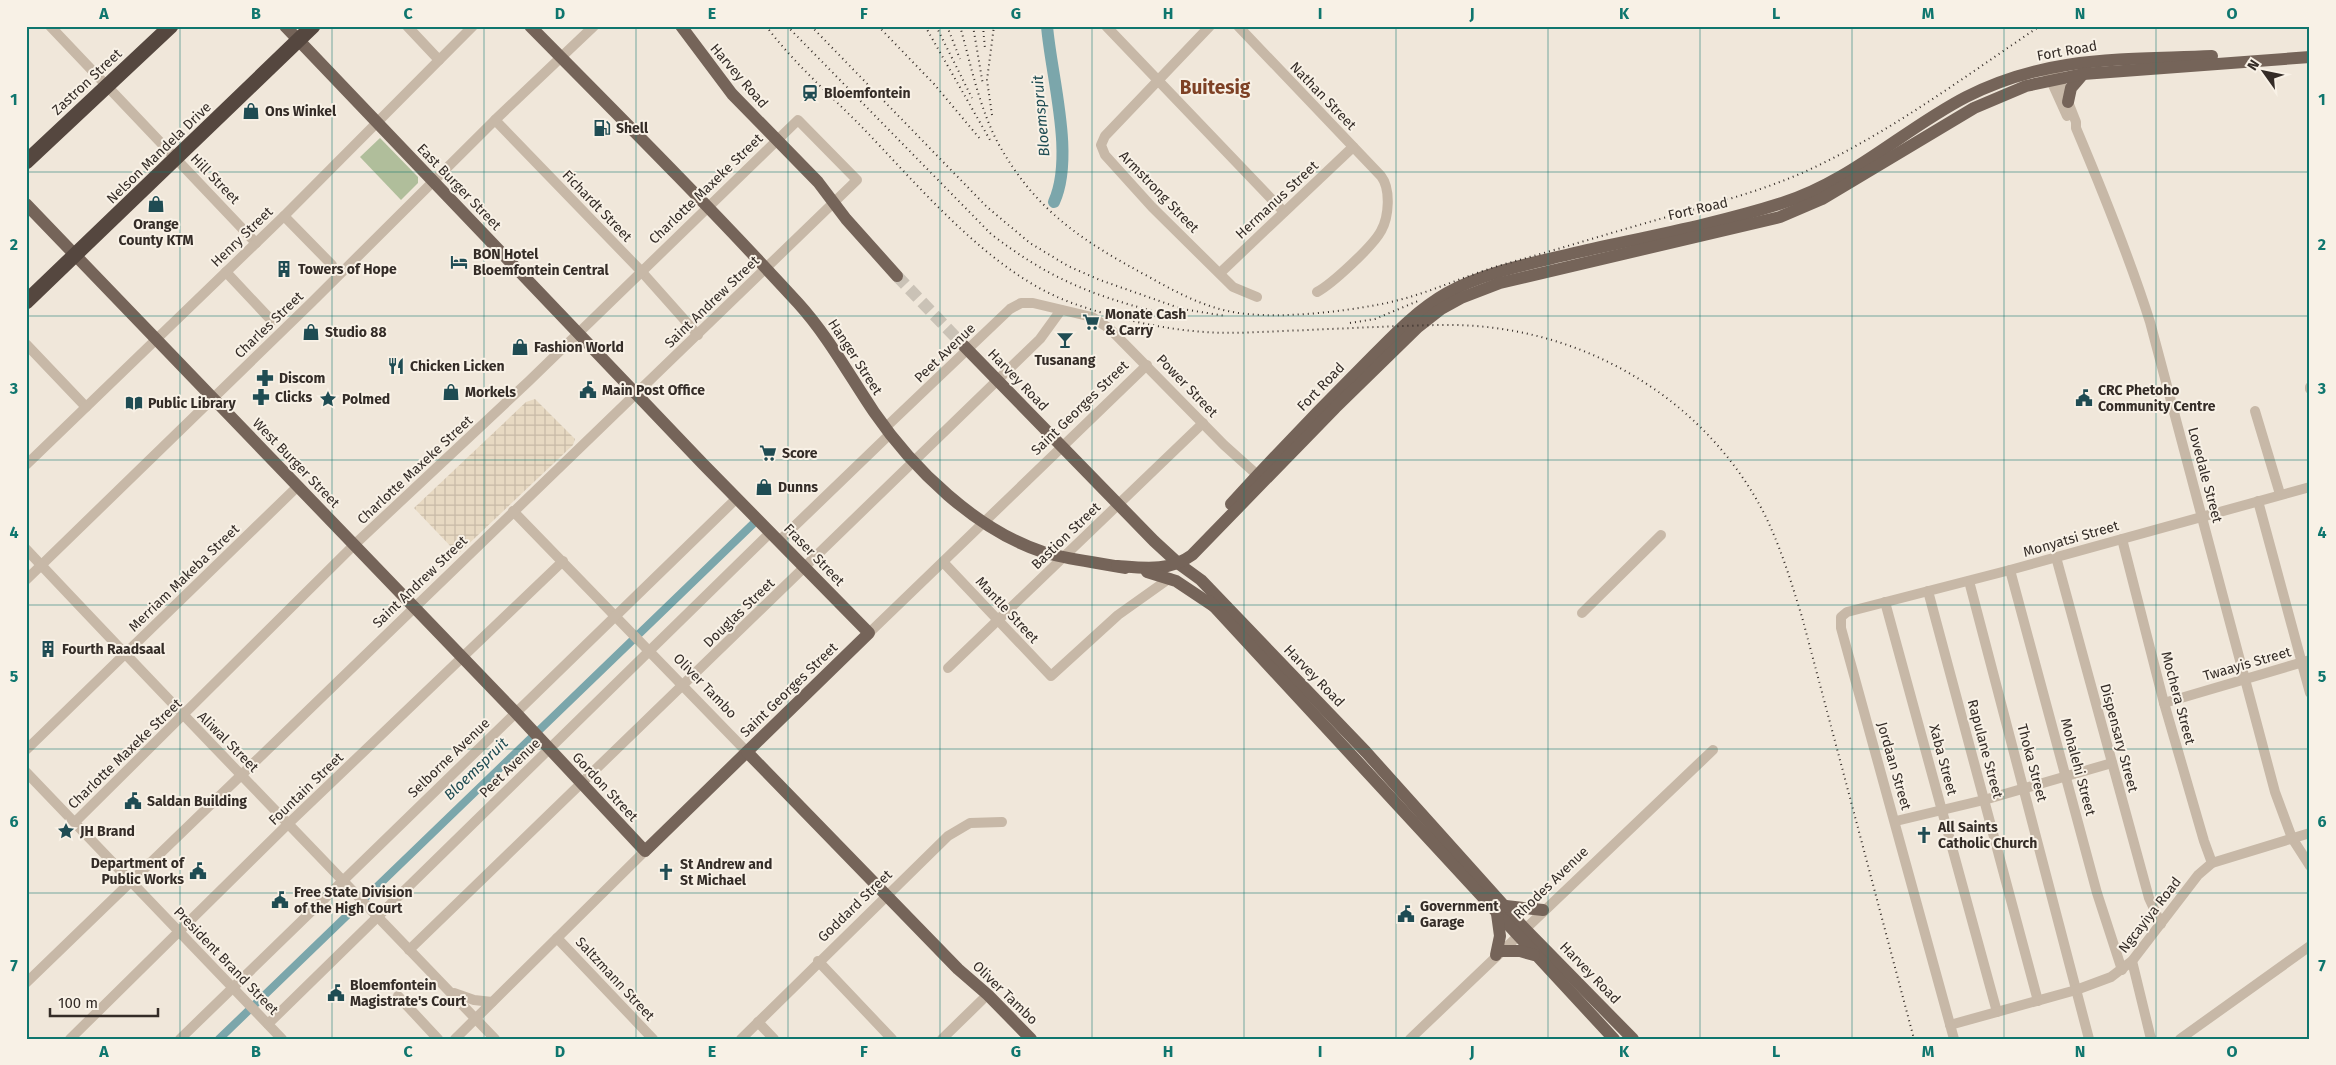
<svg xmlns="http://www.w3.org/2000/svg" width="2336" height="1065" viewBox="0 0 2336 1065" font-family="'Fira Sans',sans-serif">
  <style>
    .green { fill: #b0be9b }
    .plaza { fill: url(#plaza-grid) }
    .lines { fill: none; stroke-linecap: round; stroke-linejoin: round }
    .canal { stroke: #7ba6ab; stroke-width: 8 }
    .river { stroke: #7ba6ab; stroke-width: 12 }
    .major-tunnel { stroke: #cac2b6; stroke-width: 12; stroke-dasharray: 12 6; stroke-linecap: butt }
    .minor { stroke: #c7b8a7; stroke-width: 10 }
    .major { stroke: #756459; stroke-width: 12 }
    .highway { stroke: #55473f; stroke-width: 15 }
    .rail { stroke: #342c27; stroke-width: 2; stroke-dasharray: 1 4; stroke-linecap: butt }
    .grid { fill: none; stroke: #0f766e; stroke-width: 1; stroke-opacity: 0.55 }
    .labels { text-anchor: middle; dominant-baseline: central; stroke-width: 4; stroke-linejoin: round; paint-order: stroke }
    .street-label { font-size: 14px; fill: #342c27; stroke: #f8f1e6 }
    .poi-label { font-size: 14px; font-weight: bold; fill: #342c27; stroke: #f8f1e6; text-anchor: start }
    .water-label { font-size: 15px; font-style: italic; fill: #1f4c53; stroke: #f8f1e6 }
    .district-label { font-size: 19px; font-weight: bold; fill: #7e4125; stroke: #f8f1e6 }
    .neatline { fill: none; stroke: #0f766e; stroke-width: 2 }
    .grid-label { font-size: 16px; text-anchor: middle; font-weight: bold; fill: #0f766e }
  </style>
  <defs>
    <pattern id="plaza-grid" width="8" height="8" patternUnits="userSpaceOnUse" patternTransform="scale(1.25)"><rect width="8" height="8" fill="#e7d9c2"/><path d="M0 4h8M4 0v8" fill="none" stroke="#c7baa7"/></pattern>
  </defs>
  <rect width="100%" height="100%" fill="#f0e7da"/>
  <polygon class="green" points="380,138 418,177 418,183 401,200 360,157"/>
  <polygon class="plaza" points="535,399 575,439 573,445 458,554 414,508 526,402"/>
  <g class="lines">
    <polyline class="canal" points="219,1039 755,522"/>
    <path class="river" d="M 1047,26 C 1051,76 1075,156 1054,202"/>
    <polyline class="major-tunnel" points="897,276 964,346"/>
    <g class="minor">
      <polyline points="50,26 256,243"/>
      <polyline points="407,26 439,60"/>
      <polyline points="1106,26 1284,212"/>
      <polyline points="1210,26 1105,136 1101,145 1105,155 1152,207 1233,287 1257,297"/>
      <path d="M 1238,26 L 1381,176 C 1391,189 1389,217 1381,231 C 1373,246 1332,284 1317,292"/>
      <polyline points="2048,74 2067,116"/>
      <path d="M 2057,74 L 2076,122 L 2076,128 C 2103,192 2129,256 2150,322 L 2275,792 L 2292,838 L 2310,866"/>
      <polyline points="495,120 641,271 698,335"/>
      <polyline points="284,216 332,265"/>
      <polyline points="226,272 272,321"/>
      <polyline points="1220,273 1353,147"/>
      <polyline points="26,344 86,407"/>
      <polyline points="2310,387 2310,389"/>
      <polyline points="2255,411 2280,494"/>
      <polyline points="885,428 1010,309 1021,303 1033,303 1092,317 1110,329 1224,445 1263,480"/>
      <polyline points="26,465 284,216 473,26"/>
      <polyline points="2258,501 2310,693"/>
      <polyline points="513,511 747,752"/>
      <polyline points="2122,539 2164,703 2204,841 2212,863"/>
      <polyline points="779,541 890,434"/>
      <path d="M 26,549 C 181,714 339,876 495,1039"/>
      <polyline points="2056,557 2149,898 2161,924"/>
      <polyline points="943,562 1051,676 1118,615 1170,578"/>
      <polyline points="2010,570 2097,893 2122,970"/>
      <polyline points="26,580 312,302 495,120 594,26"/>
      <polyline points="1969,581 2089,1039"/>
      <polyline points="1928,591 2038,1001"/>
      <polyline points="1885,602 1997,1012"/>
      <polyline points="1582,613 1661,535"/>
      <polyline points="869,633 1147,365"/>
      <polyline points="948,668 1203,423"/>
      <polyline points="2164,703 2310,660"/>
      <polyline points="26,750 297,487"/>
      <polyline points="26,772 282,1039"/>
      <polyline points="1896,821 1984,800 2112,763"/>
      <polyline points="557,938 653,1039"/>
      <polyline points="409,950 1040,339 1061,310"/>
      <polyline points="818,961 892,1039"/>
      <polyline points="2132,961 2151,1039"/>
      <polyline points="26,983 857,180 798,120 529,381 354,545 75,822"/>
      <polyline points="454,993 474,1000 492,1002"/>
      <polyline points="398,996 438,1039"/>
      <polyline points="758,1022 774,1039"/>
      <polyline points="268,1024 771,532"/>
      <polyline points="1950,1025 2076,990 2111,977 2132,961 2198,875 2212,863 2310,833"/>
      <polyline points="70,1039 289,823 563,561"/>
      <polyline points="180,1039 737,498"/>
      <polyline points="455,1039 645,851"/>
      <polyline points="741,1039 948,836 970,823 1002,822"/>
      <polyline points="942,1039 982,1000"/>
      <polyline points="1410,1039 1713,750"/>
      <polyline points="1954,1039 1841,628 1841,617 1847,612 2010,570 2310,487"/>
      <polyline points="2180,1039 2310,946"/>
    </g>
    <g class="major">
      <path d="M 530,26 C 620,117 711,208 798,303 C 828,336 849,375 874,412 C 913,469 976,530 1043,552 C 1070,560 1097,562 1125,568"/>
      <polyline points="681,26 732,94 818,182 846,219 897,276"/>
      <polyline points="2068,102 2071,88 2083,74"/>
      <polyline points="26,204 516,713 645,851 869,633 703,464 285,26"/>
      <polyline points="964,346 1154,541 1179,564 1201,580 1366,752 1524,928 1633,1039"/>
      <path d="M 1231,504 C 1274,457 1318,411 1363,366 C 1389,340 1415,311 1447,293 C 1484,272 1529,264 1570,254 C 1640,238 1713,225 1782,203 C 1850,182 1904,129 1966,97 C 2049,55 2123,60 2212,56"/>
      <path d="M 1117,566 C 1144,568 1169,572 1192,555 L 1335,408 L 1418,327 L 1441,309 L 1461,298 L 1500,283 L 1780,217 L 1822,199 L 1974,108 L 2026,86 L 2083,74 L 2310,57"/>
      <polyline points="1147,572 1176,581 1215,607"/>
      <polyline points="1209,601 1614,1039"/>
      <polyline points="747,752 958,969 988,995 1031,1039"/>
      <polyline points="1506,906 1543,910"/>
      <polyline points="1500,951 1520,951 1534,955"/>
      <polyline points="1496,955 1500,936 1497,914"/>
    </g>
    <g class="highway">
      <polyline points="26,162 171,26"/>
      <polyline points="26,302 313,26"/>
    </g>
    <g class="rail">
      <path d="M 766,26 C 793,62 828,93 860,125 C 919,186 991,274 1072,303 C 1114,318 1160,329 1205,332 C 1231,334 1257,332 1283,331 C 1335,329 1387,326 1439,325 C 1569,322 1693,388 1758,502 C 1778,538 1790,578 1802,617 L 1914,1039"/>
      <path d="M 787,26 L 991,234 C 1047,277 1088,294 1156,312"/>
      <polyline points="811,26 987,207 1030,243 1068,266 1100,280 1182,309 1226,316"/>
      <polyline points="878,26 934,84 981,140"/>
      <polyline points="925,26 990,140"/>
      <polyline points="936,26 972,98"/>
      <polyline points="947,26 960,59"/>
      <path d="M 960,26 C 971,65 979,107 998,143 C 1036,212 1084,242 1151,278 C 1181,295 1212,311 1247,314 C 1285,318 1339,312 1376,305 C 1424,297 1466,274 1512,262 C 1566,247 1620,230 1674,215 C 1722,201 1769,189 1815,167 C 1895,129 1967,75 2040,26"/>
      <polyline points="973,26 983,85"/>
      <polyline points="983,26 985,49"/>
      <polyline points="992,115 987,80 994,26"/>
      <polyline points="1350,323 1375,319 1418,301"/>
    </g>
  </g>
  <path class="grid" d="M 180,26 L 180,1039M 332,26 L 332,1039M 484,26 L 484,1039M 636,26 L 636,1039M 788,26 L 788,1039M 940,26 L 940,1039M 1092,26 L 1092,1039M 1244,26 L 1244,1039M 1396,26 L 1396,1039M 1548,26 L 1548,1039M 1700,26 L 1700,1039M 1852,26 L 1852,1039M 2004,26 L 2004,1039M 2156,26 L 2156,1039M 26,172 L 2310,172M 26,316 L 2310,316M 26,460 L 2310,460M 26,605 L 2310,605M 26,749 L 2310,749M 26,893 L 2310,893"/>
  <defs>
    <g id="station-bare" transform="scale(1.35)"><path d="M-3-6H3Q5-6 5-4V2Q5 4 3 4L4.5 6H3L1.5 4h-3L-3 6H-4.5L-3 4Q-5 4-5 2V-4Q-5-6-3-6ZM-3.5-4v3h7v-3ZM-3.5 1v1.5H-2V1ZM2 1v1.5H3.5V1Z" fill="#1f4c53" stroke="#f8f1e6" stroke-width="2.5" paint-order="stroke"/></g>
    <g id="shop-bare" transform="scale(1.35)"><path d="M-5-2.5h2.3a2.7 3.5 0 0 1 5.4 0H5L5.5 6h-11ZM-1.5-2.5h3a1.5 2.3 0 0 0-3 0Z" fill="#1f4c53" stroke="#f8f1e6" stroke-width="2.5" paint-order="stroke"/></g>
    <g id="fuel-bare" transform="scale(1.35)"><path d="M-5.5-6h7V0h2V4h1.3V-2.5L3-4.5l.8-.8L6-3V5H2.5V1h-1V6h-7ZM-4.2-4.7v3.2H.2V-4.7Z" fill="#1f4c53" stroke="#f8f1e6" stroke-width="2.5" paint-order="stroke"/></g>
    <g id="hotel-bare" transform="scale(1.35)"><path d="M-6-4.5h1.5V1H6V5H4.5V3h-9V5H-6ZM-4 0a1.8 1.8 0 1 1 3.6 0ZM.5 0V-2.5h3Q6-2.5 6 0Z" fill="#1f4c53" stroke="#f8f1e6" stroke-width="2.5" paint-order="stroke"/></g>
    <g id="building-bare" transform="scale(1.35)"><path d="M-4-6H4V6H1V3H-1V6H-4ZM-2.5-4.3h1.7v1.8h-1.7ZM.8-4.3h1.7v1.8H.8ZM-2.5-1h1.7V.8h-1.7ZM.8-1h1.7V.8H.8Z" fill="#1f4c53" stroke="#f8f1e6" stroke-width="2.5" paint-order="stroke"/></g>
    <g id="supermarket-bare" transform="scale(1.35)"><path d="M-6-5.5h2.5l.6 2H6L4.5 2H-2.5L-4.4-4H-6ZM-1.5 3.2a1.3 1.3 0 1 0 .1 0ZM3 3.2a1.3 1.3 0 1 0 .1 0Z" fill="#1f4c53" stroke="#f8f1e6" stroke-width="2.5" paint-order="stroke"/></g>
    <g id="bar-bare" transform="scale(1.35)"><path d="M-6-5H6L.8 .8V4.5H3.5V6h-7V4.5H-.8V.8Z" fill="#1f4c53" stroke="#f8f1e6" stroke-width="2.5" paint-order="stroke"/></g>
    <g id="restaurant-bare" transform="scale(1.35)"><path d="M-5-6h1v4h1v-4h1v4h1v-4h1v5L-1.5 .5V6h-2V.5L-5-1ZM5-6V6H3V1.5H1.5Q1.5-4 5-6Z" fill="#1f4c53" stroke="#f8f1e6" stroke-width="2.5" paint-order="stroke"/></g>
    <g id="pharmacy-bare" transform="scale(1.35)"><path d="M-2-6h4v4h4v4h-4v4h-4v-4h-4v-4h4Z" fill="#1f4c53" stroke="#f8f1e6" stroke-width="2.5" paint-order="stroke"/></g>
    <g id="civic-bare" transform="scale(1.35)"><path d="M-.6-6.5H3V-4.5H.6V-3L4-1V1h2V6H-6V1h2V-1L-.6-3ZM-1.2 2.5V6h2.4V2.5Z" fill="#1f4c53" stroke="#f8f1e6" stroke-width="2.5" paint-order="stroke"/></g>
    <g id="sight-bare" transform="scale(1.35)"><path d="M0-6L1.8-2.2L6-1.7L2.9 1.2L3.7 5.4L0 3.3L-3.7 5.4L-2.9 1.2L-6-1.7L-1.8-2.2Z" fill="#1f4c53" stroke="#f8f1e6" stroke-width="2.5" paint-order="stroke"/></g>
    <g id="library-bare" transform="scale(1.35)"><path d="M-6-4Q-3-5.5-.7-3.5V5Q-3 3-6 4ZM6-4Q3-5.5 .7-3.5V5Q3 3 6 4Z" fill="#1f4c53" stroke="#f8f1e6" stroke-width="2.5" paint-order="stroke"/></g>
    <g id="church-bare" transform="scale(1.35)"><path d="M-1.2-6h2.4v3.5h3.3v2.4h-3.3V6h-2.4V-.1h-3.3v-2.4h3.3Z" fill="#1f4c53" stroke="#f8f1e6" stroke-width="2.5" paint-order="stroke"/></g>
  </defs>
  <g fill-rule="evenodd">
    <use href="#station-bare" x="810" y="93"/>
    <use href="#shop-bare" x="251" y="111"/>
    <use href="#fuel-bare" x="602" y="128"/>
    <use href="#shop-bare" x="156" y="204"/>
    <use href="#hotel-bare" x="459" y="262"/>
    <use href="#building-bare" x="284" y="269"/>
    <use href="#supermarket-bare" x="1091" y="322"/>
    <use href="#shop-bare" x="311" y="332"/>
    <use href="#bar-bare" x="1065" y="340"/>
    <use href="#shop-bare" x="520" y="347"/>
    <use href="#restaurant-bare" x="396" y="366"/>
    <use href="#pharmacy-bare" x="265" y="378"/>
    <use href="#civic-bare" x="588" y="390"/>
    <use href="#shop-bare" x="451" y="392"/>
    <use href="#pharmacy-bare" x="261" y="397"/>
    <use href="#civic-bare" x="2084" y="398"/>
    <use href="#sight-bare" x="328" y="399"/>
    <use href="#library-bare" x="134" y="403"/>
    <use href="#supermarket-bare" x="768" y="453"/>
    <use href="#shop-bare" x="764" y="487"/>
    <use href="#building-bare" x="48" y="649"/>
    <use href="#civic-bare" x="133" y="801"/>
    <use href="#sight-bare" x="66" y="831"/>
    <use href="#church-bare" x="1924" y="835"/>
    <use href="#civic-bare" x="198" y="871"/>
    <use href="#church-bare" x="666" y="872"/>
    <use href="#civic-bare" x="280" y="900"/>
    <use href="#civic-bare" x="1406" y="914"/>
    <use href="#civic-bare" x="336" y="993"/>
  </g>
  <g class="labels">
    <g class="street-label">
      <text transform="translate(2067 51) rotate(-10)">Fort Road</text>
      <text transform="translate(739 76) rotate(49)">Harvey Road</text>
      <text transform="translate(87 82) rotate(-43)">Zastron Street</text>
      <text transform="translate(1323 96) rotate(46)">Nathan Street</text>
      <text transform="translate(159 153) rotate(-44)">Nelson Mandela Drive</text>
      <text transform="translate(215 179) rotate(46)">Hill Street</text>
      <text transform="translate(459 187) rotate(46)">East Burger Street</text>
      <text transform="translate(706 189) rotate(-44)">Charlotte Maxeke Street</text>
      <text transform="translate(1159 192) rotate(46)">Armstrong Street</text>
      <text transform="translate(1277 200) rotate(-43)">Hermanus Street</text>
      <text transform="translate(597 206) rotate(46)">Fichardt Street</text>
      <text transform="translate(1698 209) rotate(-13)">Fort Road</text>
      <text transform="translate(242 237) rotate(-44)">Henry Street</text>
      <text transform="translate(712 302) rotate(-44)">Saint Andrew Street</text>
      <text transform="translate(269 325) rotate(-44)">Charles Street</text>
      <text transform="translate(945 353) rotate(-44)">Peet Avenue</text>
      <text transform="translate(855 357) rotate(57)">Hanger Street</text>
      <text transform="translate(1018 380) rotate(46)">Harvey Road</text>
      <text transform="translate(1187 386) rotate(46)">Power Street</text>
      <text transform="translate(1321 387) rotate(-46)">Fort Road</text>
      <text transform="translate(1080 408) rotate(-44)">Saint Georges Street</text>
      <text transform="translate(296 463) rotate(46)">West Burger Street</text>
      <text transform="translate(415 470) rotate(-43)">Charlotte Maxeke Street</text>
      <text transform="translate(2205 475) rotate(75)">Lovedale Street</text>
      <text transform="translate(1066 536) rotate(-44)">Bastion Street</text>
      <text transform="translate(2071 539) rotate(-16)">Monyatsi Street</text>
      <text transform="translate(814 555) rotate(46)">Fraser Street</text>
      <text transform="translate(184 578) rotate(-44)">Merriam Makeba Street</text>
      <text transform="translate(420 582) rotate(-44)">Saint Andrew Street</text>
      <text transform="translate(1007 610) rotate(47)">Mantle Street</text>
      <text transform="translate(739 613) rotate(-44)">Douglas Street</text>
      <text transform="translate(2247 664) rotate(-16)">Twaayis Street</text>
      <text transform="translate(1314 676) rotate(46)">Harvey Road</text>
      <text transform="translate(705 686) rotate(46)">Oliver Tambo</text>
      <text transform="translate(789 690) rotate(-44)">Saint Georges Street</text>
      <text transform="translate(2178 698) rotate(75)">Mochera Street</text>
      <text transform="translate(2119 738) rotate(75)">Dispensary Street</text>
      <text transform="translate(228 742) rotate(45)">Aliwal Street</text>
      <text transform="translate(1985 749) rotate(75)">Rapulane Street</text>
      <text transform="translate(125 754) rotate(-44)">Charlotte Maxeke Street</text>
      <text transform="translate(449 758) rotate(-44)">Selborne Avenue</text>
      <text transform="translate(1943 760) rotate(75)">Xaba Street</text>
      <text transform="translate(2032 763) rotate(75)">Thoka Street</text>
      <text transform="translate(1894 766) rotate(74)">Jordaan Street</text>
      <text transform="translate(2078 767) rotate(75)">Mohalehi Street</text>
      <text transform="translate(510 768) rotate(-44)">Peet Avenue</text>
      <text transform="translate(605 787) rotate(47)">Gordon Street</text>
      <text transform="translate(306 789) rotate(-44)">Fountain Street</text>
      <text transform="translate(1551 883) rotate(-44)">Rhodes Avenue</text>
      <text transform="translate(855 906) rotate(-44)">Goddard Street</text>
      <text transform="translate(2150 915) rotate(-52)">Ngcayiya Road</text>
      <text transform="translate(226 961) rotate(46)">President Brand Street</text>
      <text transform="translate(1590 973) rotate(46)">Harvey Road</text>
      <text transform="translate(615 979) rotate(47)">Saltzmann Street</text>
      <text transform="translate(1005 993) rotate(44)">Oliver Tambo</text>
    </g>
    <g class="poi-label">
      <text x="824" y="93">Bloemfontein</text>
      <text x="265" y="111">Ons Winkel</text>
      <text x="616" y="128">Shell</text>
      <text x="156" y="224" text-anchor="middle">Orange<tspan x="156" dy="16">County KTM</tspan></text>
      <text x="473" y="254">BON Hotel<tspan x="473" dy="16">Bloemfontein Central</tspan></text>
      <text x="298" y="269">Towers of Hope</text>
      <text x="1105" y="314">Monate Cash<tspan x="1105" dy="16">&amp; Carry</tspan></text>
      <text x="325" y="332">Studio 88</text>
      <text x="534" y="347">Fashion World</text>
      <text x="1065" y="360" text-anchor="middle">Tusanang</text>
      <text x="410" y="366">Chicken Licken</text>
      <text x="279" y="378">Discom</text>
      <text x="602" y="390">Main Post Office</text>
      <text x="2098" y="390">CRC Phetoho<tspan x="2098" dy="16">Community Centre</tspan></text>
      <text x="465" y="392">Morkels</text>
      <text x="275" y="397">Clicks</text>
      <text x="342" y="399">Polmed</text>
      <text x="148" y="403">Public Library</text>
      <text x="782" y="453">Score</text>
      <text x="778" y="487">Dunns</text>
      <text x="62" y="649">Fourth Raadsaal</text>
      <text x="147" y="801">Saldan Building</text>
      <text x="1938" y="827">All Saints<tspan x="1938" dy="16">Catholic Church</tspan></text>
      <text x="80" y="831">JH Brand</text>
      <text x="184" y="863" text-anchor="end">Department of<tspan x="184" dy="16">Public Works</tspan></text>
      <text x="680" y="864">St Andrew and<tspan x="680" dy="16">St Michael</tspan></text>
      <text x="294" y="892">Free State Division<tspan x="294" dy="16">of the High Court</tspan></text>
      <text x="1420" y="906">Government<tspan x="1420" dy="16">Garage</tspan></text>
      <text x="350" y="985">Bloemfontein<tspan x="350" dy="16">Magistrate's Court</tspan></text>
    </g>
    <g class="water-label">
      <text transform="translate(1041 116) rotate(-95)">Bloemspruit</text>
      <text transform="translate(476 769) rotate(-44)">Bloemspruit</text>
    </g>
    <g class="district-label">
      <text x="1215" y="87">Buitesig</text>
    </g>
  </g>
  <rect width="2336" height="1065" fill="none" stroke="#f8f1e6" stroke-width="55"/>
  <g transform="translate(2264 72) rotate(303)" stroke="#f8f1e6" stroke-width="4" paint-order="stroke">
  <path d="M0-4L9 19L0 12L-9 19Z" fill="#342c27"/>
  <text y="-8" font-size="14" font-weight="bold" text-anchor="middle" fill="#342c27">N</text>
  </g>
  <path d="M50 1008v8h108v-8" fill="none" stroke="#342c27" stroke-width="2.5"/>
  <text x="58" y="1008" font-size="15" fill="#342c27" stroke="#f8f1e6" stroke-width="4" paint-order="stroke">100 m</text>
  <rect x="28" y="28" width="2280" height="1010" class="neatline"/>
  <g class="grid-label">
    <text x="104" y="19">A</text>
    <text x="256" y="19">B</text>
    <text x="408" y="19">C</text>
    <text x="560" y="19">D</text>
    <text x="712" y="19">E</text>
    <text x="864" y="19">F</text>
    <text x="1016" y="19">G</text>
    <text x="1168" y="19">H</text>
    <text x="1320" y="19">I</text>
    <text x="1472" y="19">J</text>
    <text x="1624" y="19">K</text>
    <text x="1776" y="19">L</text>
    <text x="1928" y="19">M</text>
    <text x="2080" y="19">N</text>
    <text x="2232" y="19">O</text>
    <text x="14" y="105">1</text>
    <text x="2322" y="105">1</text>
    <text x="14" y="250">2</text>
    <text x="2322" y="250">2</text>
    <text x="14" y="394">3</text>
    <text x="2322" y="394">3</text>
    <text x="14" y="538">4</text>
    <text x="2322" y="538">4</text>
    <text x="14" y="682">5</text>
    <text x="2322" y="682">5</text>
    <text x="14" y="827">6</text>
    <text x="2322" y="827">6</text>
    <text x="14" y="971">7</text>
    <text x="2322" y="971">7</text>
    <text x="104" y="1057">A</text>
    <text x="256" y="1057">B</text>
    <text x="408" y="1057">C</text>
    <text x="560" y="1057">D</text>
    <text x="712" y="1057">E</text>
    <text x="864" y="1057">F</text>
    <text x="1016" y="1057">G</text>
    <text x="1168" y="1057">H</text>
    <text x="1320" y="1057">I</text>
    <text x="1472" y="1057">J</text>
    <text x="1624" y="1057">K</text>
    <text x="1776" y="1057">L</text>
    <text x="1928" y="1057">M</text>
    <text x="2080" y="1057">N</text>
    <text x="2232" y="1057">O</text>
  </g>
</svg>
